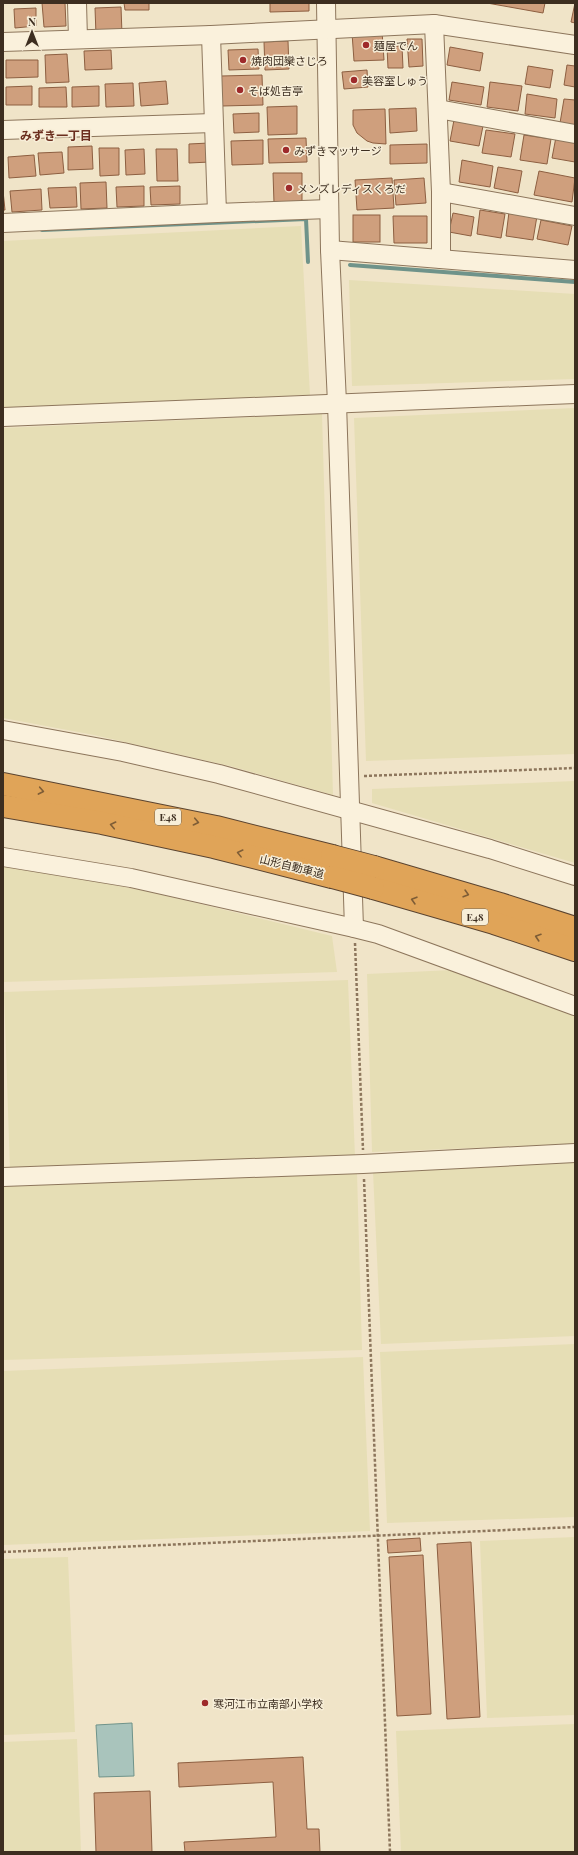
<svg xmlns="http://www.w3.org/2000/svg" width="578" height="1855" viewBox="0 0 578 1855" font-family="'Playfair Display','Noto Sans JP',serif">
  <style>
    .farmland { fill: #e6deb5 }
    .water { fill: #a9c4bc; stroke: #6f938a }
    .lines { fill: none; stroke-linecap: round; stroke-linejoin: round }
    .stream { stroke: #6f938a; stroke-width: 4 }
    .building { fill: #cf9f7d; stroke: #8d5f41 }
    .minor-casing { stroke: #8d765c; stroke-width: 20 }
    .highway-casing { stroke: #5b4430; stroke-width: 24 }
    .path { stroke: #8d765c; stroke-width: 2.5; stroke-dasharray: 3 2; stroke-linecap: butt }
    .minor { stroke: #faf1dc; stroke-width: 18 }
    .highway { stroke: #e0a458; stroke-width: 22 }
    .highway-bridge-casing { stroke: #5b4430; stroke-width: 24; stroke-linecap: butt }
    .highway-bridge { stroke: #e0a458; stroke-width: 22 }
    .oneway { stroke: #7e5d36 }
    .poi-dot { fill: #9e2a2b; stroke: #f7eed8; stroke-width: 1.5 }
    .labels { text-anchor: middle; dominant-baseline: central; stroke-width: 3; stroke-linejoin: round; paint-order: stroke }
    .shield { fill: #f7eed8; stroke: #756857; stroke-width: 1 }
    .shield-label { font-size: 10px; font-weight: bold; fill: #3d2e20 }
    .poi-label { font-size: 11px; fill: #3d2e20; stroke: #f7eed8; text-anchor: start }
    .street-label { font-size: 11px; fill: #3d2e20; stroke: #f7eed8 }
    .neighbourhood-label { font-size: 12px; font-weight: bold; fill: #6b2e1e; stroke: #f7eed8 }
  </style>
  <rect width="100%" height="100%" fill="#f0e4c8"/>
  <g class="farmland">
    <polygon points="301,226 310,395 3,410 3,241"/>
    <polygon points="349,280 575,294 575,379 352,386"/>
    <polygon points="575,408 575,754 366,761 354,418"/>
    <polygon points="322,414 333,795 230,766 94,735 3,718 3,428"/>
    <polygon points="575,781 575,863 372,803 372,789"/>
    <polygon points="3,865 23,867 155,893 332,936 337,972 3,982"/>
    <polygon points="452,970 575,1016 575,1144 372,1152 367,974"/>
    <polygon points="348,980 355,1157 10,1170 4,992"/>
    <polygon points="575,1162 575,1336 381,1344 373,1172"/>
    <polygon points="357,1172 362,1350 3,1360 3,1182"/>
    <polygon points="575,1344 575,1517 387,1523 380,1352"/>
    <polygon points="363,1357 370,1531 3,1545 3,1371"/>
    <polygon points="575,1537 575,1715 487,1718 480,1541"/>
    <polygon points="68,1557 75,1732 3,1735 3,1559"/>
    <polygon points="575,1724 575,1852 401,1852 396,1731"/>
    <polygon points="77,1739 81,1852 3,1852 3,1742"/>
  </g>
  <polygon class="water" points="132,1723 134,1776 99,1777 96,1725"/>
  <g class="lines">
    <g class="stream">
      <polyline points="42,230 306,219 308,262"/>
      <polyline points="350,265 575,282"/>
    </g>
  </g>
  <g class="building">
    <polygon points="42,3 65,3 66,26 44,27"/>
    <polygon points="124,3 149,3 149,10 125,10"/>
    <polygon points="270,3 309,3 309,11 270,12"/>
    <polygon points="487,3 545,3 543,13"/>
    <polygon points="575,3 575,23 571,22"/>
    <polygon points="121,7 122,34 96,35 95,8"/>
    <polygon points="36,8 36,26 15,28 14,9"/>
    <polygon points="382,31 384,60 354,61 352,33"/>
    <polygon points="407,39 422,39 423,66 409,67"/>
    <polygon points="288,41 289,69 265,70 264,42"/>
    <polygon points="402,46 403,68 388,68 387,47"/>
    <polygon points="450,47 483,53 480,71 447,65"/>
    <polygon points="258,49 259,69 229,70 228,50"/>
    <polygon points="111,50 112,69 85,70 84,51"/>
    <polygon points="67,54 69,82 46,83 45,55"/>
    <polygon points="6,60 38,60 38,77 6,78"/>
    <polygon points="567,65 575,66 575,87 564,85"/>
    <polygon points="528,66 553,70 550,88 525,84"/>
    <polygon points="367,70 368,87 344,89 342,72"/>
    <polygon points="262,75 263,105 222,106 221,76"/>
    <polygon points="166,81 168,104 141,106 139,83"/>
    <polygon points="452,82 484,87 481,105 449,100"/>
    <polygon points="490,82 522,86 518,111 487,107"/>
    <polygon points="133,83 134,106 106,107 105,84"/>
    <polygon points="32,86 32,105 6,105 6,87"/>
    <polygon points="99,86 99,106 72,107 72,87"/>
    <polygon points="66,87 67,107 39,107 39,88"/>
    <polygon points="527,94 557,99 555,118 525,114"/>
    <polygon points="564,99 575,100 575,126 560,123"/>
    <polygon points="297,106 297,134 268,135 267,107"/>
    <polygon points="416,108 417,131 390,133 389,109"/>
    <polygon points="385,109 386,144 373,143 367,141 357,133 353,125 353,110"/>
    <polygon points="259,113 259,132 234,133 233,114"/>
    <polygon points="454,120 483,126 479,146 450,141"/>
    <polygon points="486,130 515,134 511,157 482,153"/>
    <polygon points="524,135 551,139 547,164 520,160"/>
    <polygon points="556,137 575,141 575,162 552,158"/>
    <polygon points="306,138 307,162 269,163 268,139"/>
    <polygon points="263,140 263,164 232,165 231,141"/>
    <polygon points="209,143 210,162 189,163 189,144"/>
    <polygon points="427,144 427,163 390,164 390,145"/>
    <polygon points="92,146 93,169 68,170 68,147"/>
    <polygon points="99,148 119,148 119,175 100,176"/>
    <polygon points="144,149 145,174 126,175 125,150"/>
    <polygon points="156,149 177,149 178,181 157,181"/>
    <polygon points="62,152 64,173 40,175 38,153"/>
    <polygon points="34,155 36,176 9,178 8,157"/>
    <polygon points="462,160 493,166 490,187 459,182"/>
    <polygon points="498,167 522,171 518,193 494,188"/>
    <polygon points="539,171 575,178 572,202 534,195"/>
    <polygon points="273,173 302,173 302,202 274,203"/>
    <polygon points="392,178 394,208 357,210 355,180"/>
    <polygon points="424,178 426,203 396,205 394,180"/>
    <polygon points="106,182 107,208 81,209 80,183"/>
    <polygon points="144,186 144,206 117,207 116,187"/>
    <polygon points="180,186 180,204 151,205 150,187"/>
    <polygon points="76,187 77,207 50,208 48,188"/>
    <polygon points="41,189 42,210 12,212 10,191"/>
    <polygon points="3,191 5,210 3,210"/>
    <polygon points="480,210 505,214 501,238 477,234"/>
    <polygon points="509,212 537,216 533,240 506,236"/>
    <polygon points="453,213 474,217 471,236 449,232"/>
    <rect x="353" y="215" width="27" height="27"/>
    <polygon points="393,216 427,216 427,243 394,243"/>
    <polygon points="541,220 572,226 568,245 537,239"/>
    <polygon points="420,1538 421,1551 388,1553 387,1540"/>
    <polygon points="471,1542 480,1717 447,1719 437,1544"/>
    <polygon points="423,1555 431,1714 397,1716 389,1557"/>
    <polygon points="303,1757 307,1829 319,1829 320,1852 185,1852 184,1842 276,1837 273,1782 179,1787 178,1763"/>
    <polygon points="150,1791 152,1852 96,1852 94,1793"/>
  </g>
  <g class="lines">
    <g class="minor-casing">
      <g id="minor">
        <polyline points="77,3 78,39"/>
        <polyline points="326,3 330,250 337,403 354,928"/>
        <polyline points="434,24 441,192 441,259"/>
        <polyline points="211,35 217,213 329,209"/>
        <polyline points="3,42 211,35 434,24 575,45"/>
        <polyline points="438,109 575,134"/>
        <polyline points="3,130 213,123"/>
        <polyline points="441,192 575,216"/>
        <polyline points="3,223 217,213"/>
        <polyline points="330,250 575,270"/>
        <polyline points="3,417 575,394"/>
        <polyline points="3,730 123,752 219,774 490,849 575,876"/>
        <polyline points="3,857 131,878 354,928 378,934 575,1006"/>
        <polyline points="3,1177 363,1164 575,1153"/>
      </g>
    </g>
    <g class="highway-casing">
      <g id="highway">
        <polyline points="3,784 216,827 332,856"/>
        <polyline points="3,806 102,823 214,847 332,877"/>
        <polyline points="374,867 500,904 575,928"/>
        <polyline points="373,888 494,923 575,950"/>
      </g>
    </g>
    <g class="path">
      <polyline points="364,776 575,768"/>
      <polyline points="355,943 363,1150"/>
      <polyline points="364,1179 390,1852"/>
      <polyline points="3,1552 575,1527"/>
    </g>
    <use href="#minor" class="minor"/>
    <use href="#highway" class="highway"/>
    <g class="highway-bridge-casing">
      <g id="highway-bridge">
        <polyline points="332,856 374,867"/>
        <polyline points="332,877 373,888"/>
      </g>
    </g>
    <use href="#highway-bridge" class="highway-bridge"/>
  </g>
  <defs><path id="oneway-chevron" d="M-2-3.5L2.5 0L-2 3.5" fill="none" stroke-width="1.6" stroke-linecap="round" stroke-linejoin="round"/></defs>
  <g class="oneway">
    <use href="#oneway-chevron" transform="translate(41 791) rotate(11)"/>
    <use href="#oneway-chevron" transform="translate(196 822) rotate(12)"/>
    <use href="#oneway-chevron" transform="translate(113 825) rotate(-168)"/>
    <use href="#oneway-chevron" transform="translate(240 853) rotate(-166)"/>
    <use href="#oneway-chevron" transform="translate(466 894) rotate(16)"/>
    <use href="#oneway-chevron" transform="translate(414 900) rotate(-164)"/>
    <use href="#oneway-chevron" transform="translate(538 937) rotate(-162)"/>
  </g>
  <g class="poi-dot">
    <circle cx="366" cy="45" r="4"/>
    <circle cx="243" cy="60" r="4"/>
    <circle cx="354" cy="80" r="4"/>
    <circle cx="240" cy="90" r="4"/>
    <circle cx="286" cy="150" r="4"/>
    <circle cx="289" cy="188" r="4"/>
    <circle cx="205" cy="1703" r="4"/>
  </g>
  <g class="labels">
    <g class="shield">
      <rect x="155" y="809" width="26" height="16" rx="3"/>
      <rect x="462" y="909" width="26" height="16" rx="3"/>
    </g>
    <g class="shield-label">
      <text x="168" y="817">E48</text>
      <text x="475" y="917">E48</text>
    </g>
    <g class="poi-label">
      <text x="374" y="45">麺屋でん</text>
      <text x="251" y="60">焼肉団欒さじろ</text>
      <text x="362" y="80">美容室しゅう</text>
      <text x="248" y="90">そば処吉亭</text>
      <text x="294" y="150">みずきマッサージ</text>
      <text x="297" y="188">メンズレディスくろだ</text>
      <text x="213" y="1703">寒河江市立南部小学校</text>
    </g>
    <g class="street-label">
      <text transform="translate(292 866) rotate(14)">山形自動車道</text>
    </g>
    <g class="neighbourhood-label">
      <text x="56" y="135">みずき一丁目</text>
    </g>
  </g>
  <rect width="578" height="1855" fill="none" stroke="#3d2e20" stroke-width="8"/>
  <g transform="translate(32 32)" stroke="#f7eed8" stroke-width="3" paint-order="stroke">
  <path d="M0-3L7 15L0 10L-7 15Z" fill="#3d2e20"/>
  <text y="-6" font-size="11" font-weight="bold" text-anchor="middle" fill="#3d2e20">N</text>
  </g>
</svg>
